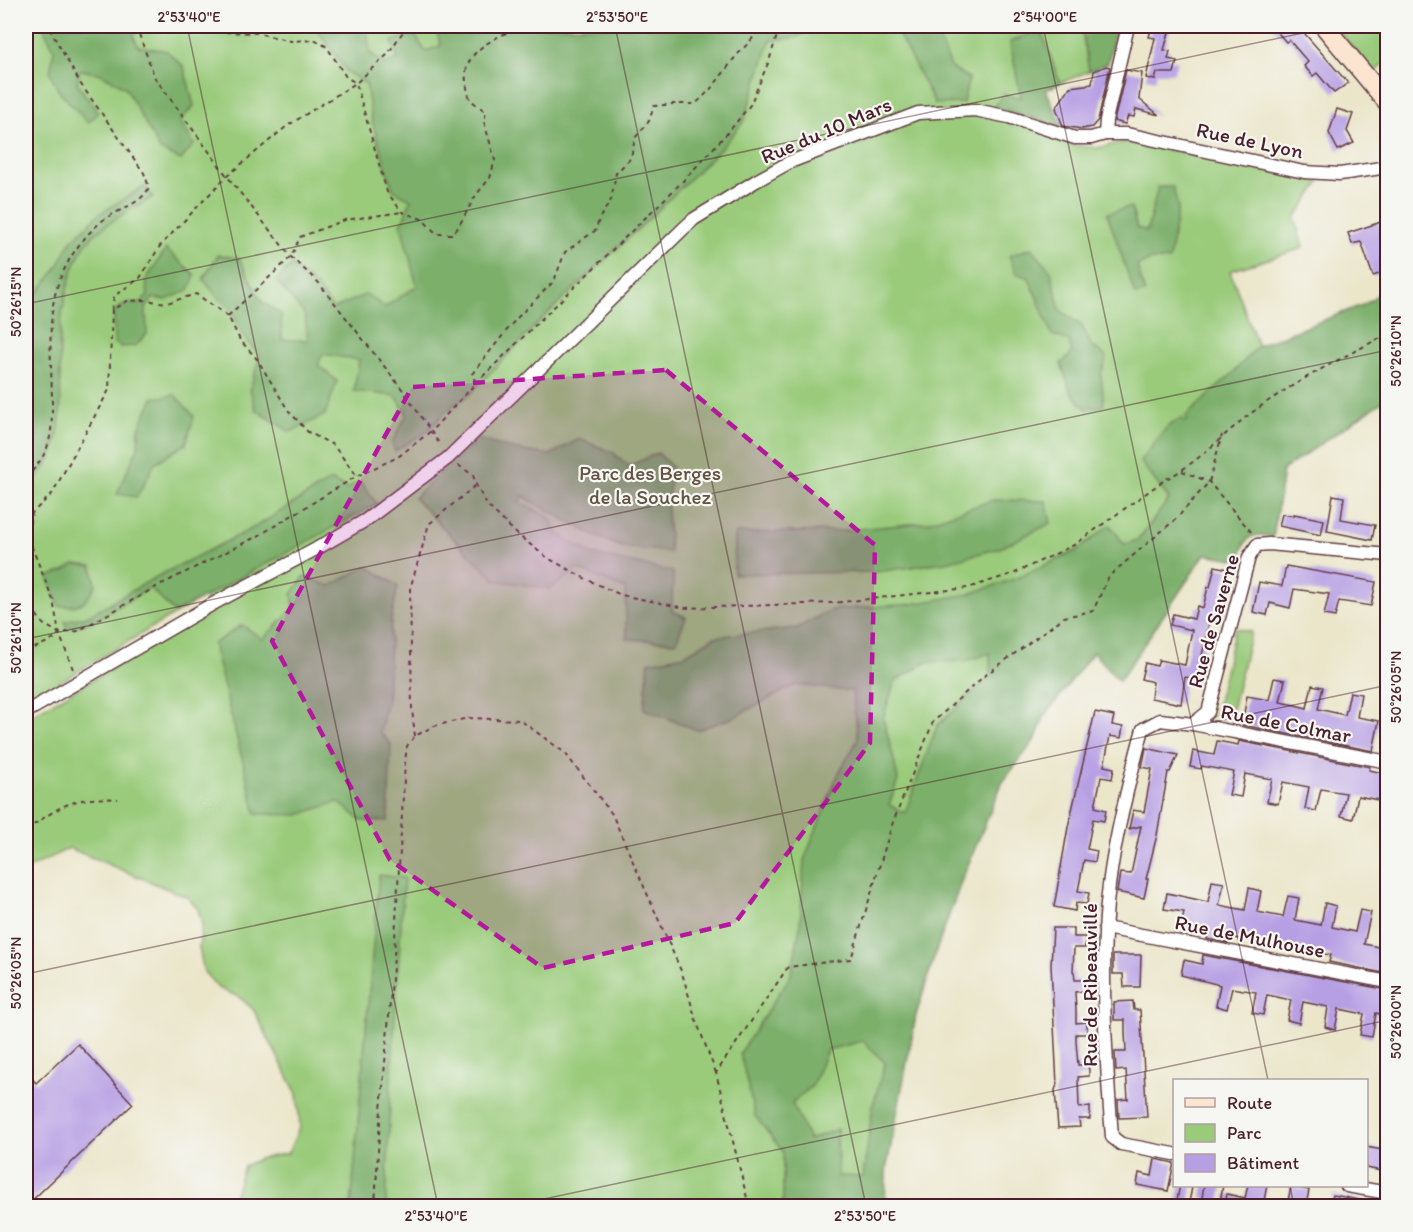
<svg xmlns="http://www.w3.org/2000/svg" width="1413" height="1232" viewBox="0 0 1413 1232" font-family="Itim,sans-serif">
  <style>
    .green { fill: #9acb7a; stroke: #727552; stroke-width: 1.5 }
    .forest { fill: #7baf6a; stroke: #62674a; stroke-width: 1.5; fill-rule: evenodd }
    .building { fill: #b79fe4 }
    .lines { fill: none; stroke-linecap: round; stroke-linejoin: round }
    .street-casing { stroke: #623d43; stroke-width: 15 }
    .secondary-casing { stroke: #623d43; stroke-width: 21 }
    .path { stroke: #623d43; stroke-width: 2; stroke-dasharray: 4.5 4.5; stroke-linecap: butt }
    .street { stroke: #fff; stroke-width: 12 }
    .secondary { stroke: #fce5d0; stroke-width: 18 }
    .marked { fill: #b5179e; fill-opacity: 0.2; stroke: #b5179e; stroke-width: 4.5; stroke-dasharray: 12 8; stroke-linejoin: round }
    .ticks { fill: none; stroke: #4a1f2b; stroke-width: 1.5; stroke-opacity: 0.45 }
    .labels { text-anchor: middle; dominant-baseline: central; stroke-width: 4.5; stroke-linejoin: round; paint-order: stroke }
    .street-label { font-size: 21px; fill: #4a1f2b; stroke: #f6f6f2 }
    .park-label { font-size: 21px; fill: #625343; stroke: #f6f6f2 }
    .neatline { fill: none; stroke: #4a1f2b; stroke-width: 2 }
    .ticks-label { font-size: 15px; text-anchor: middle; fill: #4a1f2b }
  </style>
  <rect width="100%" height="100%" fill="#f6f6f2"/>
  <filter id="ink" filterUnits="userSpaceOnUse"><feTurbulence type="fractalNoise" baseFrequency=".0167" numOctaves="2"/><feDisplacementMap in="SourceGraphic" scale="12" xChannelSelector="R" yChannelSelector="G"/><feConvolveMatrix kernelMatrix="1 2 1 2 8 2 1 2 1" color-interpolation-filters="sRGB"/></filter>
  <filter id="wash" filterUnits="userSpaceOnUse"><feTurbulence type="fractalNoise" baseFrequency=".008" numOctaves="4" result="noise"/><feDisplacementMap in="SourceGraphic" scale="24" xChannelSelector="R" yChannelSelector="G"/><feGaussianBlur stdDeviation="1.35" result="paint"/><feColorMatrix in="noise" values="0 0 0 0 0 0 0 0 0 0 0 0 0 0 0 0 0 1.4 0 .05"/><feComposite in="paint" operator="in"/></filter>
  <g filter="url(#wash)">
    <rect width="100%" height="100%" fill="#ebe6ca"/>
    <g class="green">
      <path d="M 26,26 L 1116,26 L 1108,63 L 1046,89 L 1069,145 L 1098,148 L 1128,141 L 1320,182 L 1295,218 L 1303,248 L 1230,271 L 1258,346 L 1365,304 L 1387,288 L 1387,383 L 1382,386 L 1387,394 L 1387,398 L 1283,470 L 1273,537 C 1248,531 1246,538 1239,560 L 1205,554 L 1119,681 L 1093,652 L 1044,717 L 1036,738 L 1002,783 L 961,882 L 936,951 L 916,1015 L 886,1170 L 885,1206 L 231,1206 L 244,1166 L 259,1159 L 288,1153 L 300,1126 L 297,1094 L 253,1009 L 239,997 L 218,988 L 204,972 L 199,948 L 202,924 L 198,909 L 187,897 L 69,848 L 26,870 L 26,718 L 208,613 L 205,596 L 26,702 Z"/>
      <polygon points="1335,26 1387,26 1387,60 1374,73"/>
      <polygon points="1235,628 1251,632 1230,718 1215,715"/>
    </g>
    <g class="forest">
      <polygon points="45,26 148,26 133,34 138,46 167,51 184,67 194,106 180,121 194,144 181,160 160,150 125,87 99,73 80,70 77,83 98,113 88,123 58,90 50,73 54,49 43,27"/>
      <polygon points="315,26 377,26 367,29 370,53 384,64 398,59 392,41 415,35 425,51 441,46 435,26 814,26 798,37 770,41 744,121 723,146 656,212 542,319 470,394 448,410 425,433 395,451 392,443 407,414 396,396 354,391 359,360 323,354 318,365 337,381 325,415 290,432 256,410 250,389 260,356 244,338 230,307 218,298 203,279 218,255 239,258 262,302 281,314 282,340 308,340 305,315 276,281 292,265 316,286 333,309 366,294 385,307 417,286 401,225 411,199 393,190 372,121 366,84 347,72"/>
      <polygon points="894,26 934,26 952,69 969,78 963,103 935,104"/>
      <polygon points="1081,26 1116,26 1108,63 1089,71"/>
      <polygon points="1041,29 1060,83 1046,90 1062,128 1021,114 994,107 1003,94 1021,98 1010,42"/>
      <path d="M 145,186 L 153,197 C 132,210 97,226 83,248 C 70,270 64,298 61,323 C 54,377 78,449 26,488 L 26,292 L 38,292 L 55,271 L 72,240 L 99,214 Z"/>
      <polygon points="1158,187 1173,187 1178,208 1169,260 1151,260 1137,266 1145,293 1135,295 1107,213 1131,207 1137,228 1147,231"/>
      <polygon points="1031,248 1051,271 1060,310 1082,326 1091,345 1107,357 1101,374 1104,405 1086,409 1071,392 1061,364 1072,353 1069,341 1052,335 1029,278 1016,273 1009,256"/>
      <polygon points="166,249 195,275 189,290 166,300 153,298 146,308 147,334 135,346 121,347 114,342 114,311 128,303 140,304 148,295 146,280"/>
      <path d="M 1387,288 L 1387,383 L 1382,386 L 1387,394 L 1387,398 L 1283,470 L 1273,537 C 1248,531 1246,538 1239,560 L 1205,554 L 1119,681 L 1093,652 L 1044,717 L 1036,738 L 1002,783 L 961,882 L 936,951 L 916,1015 L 886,1170 L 885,1206 L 783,1206 L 783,1152 L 755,1116 L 740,1053 L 791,975 L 800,927 L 804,860 L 838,774 L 858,739 L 852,691 L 795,685 L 732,718 L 697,730 L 644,709 L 649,662 L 685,655 L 714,637 L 797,628 L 831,610 L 912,604 L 969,594 L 1017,578 L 1076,551 L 1110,525 L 1124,544 L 1138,540 L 1169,499 L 1140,461 L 1168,426 L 1182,418 L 1184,422 L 1187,421 L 1186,416 L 1232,374 L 1258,346 L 1365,304 ZM 990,653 L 990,676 L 937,726 L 905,813 L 889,805 L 898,780 L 893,755 L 883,718 L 895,681 L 927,662 L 966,661 ZM 863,1041 L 885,1063 L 873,1105 L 863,1177 L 838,1176 L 837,1129 L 809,1140 L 792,1103 L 812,1086 L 827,1050 Z"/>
      <polygon points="175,395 194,416 186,444 155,463 137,497 117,494 138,447 139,428 153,398"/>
      <polygon points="477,439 516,450 550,455 579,439 612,452 629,466 658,453 672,467 667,510 670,552 622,547 593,535 523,496 519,502 549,517 559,535 592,554 673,572 672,611 686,617 676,642 627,639 625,589 578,569 550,589 495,580 414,498"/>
      <path d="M 331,480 L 347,489 L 360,481 L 377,504 L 175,613 L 150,588 C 124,602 95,625 66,628 L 65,621 L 87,616 L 158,576 L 257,526 Z"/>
      <polygon points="993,500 1046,501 1051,523 1000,548 946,562 876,572 734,574 735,533 841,531 928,522"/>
      <path d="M 75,564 L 92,566 L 96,585 C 86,604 81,607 59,606 L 48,577 L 66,570 Z"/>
      <polygon points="367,566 398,586 391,620 387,701 380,732 391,744 388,821 362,821 338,802 298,815 256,814 213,644 242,625 263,639 294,608 292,594 304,577 330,586"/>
      <polygon points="379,875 404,878 391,1080 386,1206 351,1206"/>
    </g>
    <g id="blocks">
      <g class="building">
        <polygon points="1152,26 1171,26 1164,50 1170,51 1168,59 1177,61 1174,73 1157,73 1155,80 1146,78 1155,38 1149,37"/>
        <polygon points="1272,26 1298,26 1348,83 1334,93 1317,73 1313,76 1304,66 1308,62 1289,40 1286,42"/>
        <polygon points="1106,66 1110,67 1098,120 1092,127 1082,129 1063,126 1056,108 1070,87 1092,84 1094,71"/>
        <polygon points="1126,70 1142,73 1139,99 1159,115 1136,109 1134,117 1128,116 1125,124 1114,121"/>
        <polygon points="1337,109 1353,114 1347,131 1354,143 1338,150 1329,133"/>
        <polygon points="1381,222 1388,242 1388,271 1373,276 1361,242 1352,244 1348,233"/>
        <polygon points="1333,495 1344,497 1341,519 1375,525 1372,540 1327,531"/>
        <polygon points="1282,514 1294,516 1294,514 1324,520 1321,535 1279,526"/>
        <polygon points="1215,566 1228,569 1216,619 1210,618 1197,679 1185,677 1181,704 1151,698 1153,682 1141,679 1145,663 1157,666 1159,660 1185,665 1192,630 1170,625 1173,614 1194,619 1197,606 1203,608 1208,587 1210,587"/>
        <polygon points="1286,566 1376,582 1371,606 1339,601 1335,617 1324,615 1329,594 1294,589 1290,608 1270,603 1267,615 1253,612 1259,582 1282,586"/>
        <polygon points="1274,678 1285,680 1280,702 1295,705 1307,708 1312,685 1323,687 1318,709 1345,715 1350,692 1361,694 1357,717 1379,721 1373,751 1242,725 1247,696 1269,700"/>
        <polygon points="1095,712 1114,716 1112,725 1123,727 1121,738 1110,736 1104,766 1114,768 1112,779 1101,777 1095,807 1106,810 1104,821 1093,819 1087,849 1097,851 1095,862 1084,860 1078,891 1089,893 1087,904 1076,903 1075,911 1054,907 1068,827"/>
        <polygon points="1217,741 1238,745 1239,741 1370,767 1369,770 1388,774 1388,802 1358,796 1353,819 1341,816 1346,793 1321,789 1316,811 1305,809 1309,787 1283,782 1278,804 1267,802 1272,779 1245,774 1241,797 1229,795 1234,772 1202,766 1201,769 1190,767 1193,751 1214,755"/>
        <polygon points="1146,748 1178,755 1170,772 1168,772 1157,835 1146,879 1148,879 1144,898 1117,892 1120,873 1131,874 1141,826 1129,829 1133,810 1144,812 1152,769 1142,767"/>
        <polygon points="1212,881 1224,883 1219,905 1245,910 1249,888 1261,891 1257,912 1283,917 1288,896 1299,898 1295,920 1321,925 1325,903 1336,906 1332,927 1355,932 1360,910 1371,912 1364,944 1388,949 1388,974 1329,962 1331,955 1229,937 1228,943 1207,939 1208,932 1181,927 1184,912 1164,909 1167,893 1208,902"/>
        <polygon points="1053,928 1074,928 1074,937 1085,937 1085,948 1074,948 1073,972 1074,972 1075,980 1086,980 1086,991 1075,992 1076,1011 1076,1023 1087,1022 1087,1034 1076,1034 1076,1042 1078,1065 1088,1065 1089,1071 1089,1076 1078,1077 1079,1108 1090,1107 1090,1119 1079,1119 1080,1127 1058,1128 1055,1090 1057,1085 1051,965"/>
        <polygon points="1113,955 1141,955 1140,987 1124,987 1123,974 1113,974"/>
        <polygon points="1203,955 1388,990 1388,1016 1376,1013 1372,1037 1360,1035 1364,1014 1339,1009 1335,1030 1325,1027 1328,1007 1303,1002 1299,1023 1287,1020 1291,1000 1267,995 1263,1015 1252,1013 1256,992 1232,988 1227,1009 1216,1006 1220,985 1181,975 1184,960 1202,964"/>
        <polygon points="1133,1001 1134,1010 1140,1010 1147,1117 1119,1118 1118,1100 1128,1099 1126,1070 1116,1071 1115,1052 1126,1052 1125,1032 1125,1020 1114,1020 1114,1002"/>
        <polygon points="78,1044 133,1104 26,1206 26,1072 36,1083"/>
        <polygon points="1366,1147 1388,1151 1388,1172 1366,1168"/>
        <polygon points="1155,1159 1174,1163 1168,1191 1137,1185 1139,1173 1152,1176"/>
        <polygon points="1180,1185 1192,1187 1189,1203 1177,1200"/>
        <polygon points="1204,1185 1223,1185 1220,1202 1202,1198"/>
        <polygon points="1248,1185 1267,1185 1263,1206 1225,1206 1227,1194 1245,1198"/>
        <polygon points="1291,1186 1309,1190 1306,1206 1287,1206"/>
        <polygon points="1333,1195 1365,1201 1364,1206 1330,1206"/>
      </g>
    </g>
  </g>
  <g filter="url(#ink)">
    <use href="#blocks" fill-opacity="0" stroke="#623d43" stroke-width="1.5"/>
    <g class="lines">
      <g class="street-casing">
        <g id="street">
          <polyline points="1105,134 1106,120 1128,26"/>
          <polyline points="26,712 211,605 316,549 366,520 448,458 683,229 694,219 756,181 790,162 918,113 975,110 1009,117 1075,138 1091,138 1105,134 1127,134 1304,172 1340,174 1388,167"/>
          <polyline points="1193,724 1208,712 1249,557 1257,545 1269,544 1388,555"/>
          <polyline points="1105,928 1388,982"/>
          <path d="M 1174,1154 L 1121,1144 L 1112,1137 C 1106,1057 1099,965 1109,885 C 1115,836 1130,777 1143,729 L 1160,720 L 1193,724 L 1388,762"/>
          <polyline points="1347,1186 1388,1193"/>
        </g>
      </g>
      <g class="secondary-casing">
        <polyline id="secondary" points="1324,26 1388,103"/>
      </g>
      <g class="path">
        <polyline points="136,26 155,78 227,176 291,257 318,282 402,389 441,446"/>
        <polyline points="136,26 188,31 257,33 291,41 316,40 327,47 346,77 356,83 387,55 407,26"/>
        <path d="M 112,310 L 114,296 L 140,278 L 160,246 L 227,176 L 287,126 L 356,83 L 387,192 L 402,212 L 422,219 L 437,234 L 452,234 L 457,229 L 476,195 L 490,178 L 495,160 L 484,122 L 486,112 C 482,108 475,104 471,100 C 468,96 467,87 466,82 C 462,49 497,38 521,26"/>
        <polyline points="228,316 291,257 300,237 345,220 402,212"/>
        <polyline points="476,383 684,180 731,129 750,105 769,61 780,26"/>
        <path d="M 458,465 L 473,475 L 476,485 L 487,505 L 519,536 L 548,558 L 586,579 L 621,595 L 685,608 L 832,603 L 968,588 L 1015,573 L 1074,545 L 1166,479 C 1197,464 1222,435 1250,414 C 1289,385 1334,362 1378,339 L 1388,337"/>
        <polyline points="1182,471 1209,482 1252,533"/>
        <path d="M 26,478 C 34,469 42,460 47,448 C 52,434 52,418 52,403 C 52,365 46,321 58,284 C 68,258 81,239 102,221 C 115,210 143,204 149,187 L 144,173 L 80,83 L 48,26"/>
        <path d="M 26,600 L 43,624 L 59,633 L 78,631 L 156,587 L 258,536 L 357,476 L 398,457 L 431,431 L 476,383 L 472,374 L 515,320 L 554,281 L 565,252 L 596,230 L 599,219 L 611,200 L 616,173 L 631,158 L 635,138 L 649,121 L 654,106 L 673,104 L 695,104 C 711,91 721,76 733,60 C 742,48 754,40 760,26"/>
        <polyline points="26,652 54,639 59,633"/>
        <polyline points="73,669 59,633 53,600 27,535 32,513 52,494 109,390 112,310 127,301 144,300 167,303 196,294 228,316 240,340 257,359 288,410 308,432 333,445 357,476"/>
        <polyline points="415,736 412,709 410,589 429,524 476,485"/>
        <path d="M 26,830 C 63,805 72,796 118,799"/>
        <polyline points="375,1206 379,1134 394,956 405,762 407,746 415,736 434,726 468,718 520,720 565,753 612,814 682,973 696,1020 716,1073"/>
        <polyline points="749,1206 716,1073 788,967 851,959 892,825 933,722 983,677 1064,617 1093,611 1109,576 1177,518 1209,482 1222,435"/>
      </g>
      <use href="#street" class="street"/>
      <use href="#secondary" class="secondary"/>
    </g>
  </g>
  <path class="marked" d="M 666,370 L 875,545 L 870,743 L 735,923 L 543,968 L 390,860 L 272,641 L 412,387 Z"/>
  <path class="ticks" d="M 187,26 L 438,1206M 615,26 L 866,1206M 1043,26 L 1268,1080M 26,304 L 1336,26M 26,639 L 1388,350M 26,974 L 1388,685M 1290,1186 L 1294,1206M 511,1206 L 1388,1020"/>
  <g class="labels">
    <g class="street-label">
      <text transform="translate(826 130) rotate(-23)">Rue du 10 Mars</text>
      <text transform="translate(1250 140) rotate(12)">Rue de Lyon</text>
      <text transform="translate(1213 621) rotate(-74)">Rue de Saverne</text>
      <text transform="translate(1286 723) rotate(11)">Rue de Colmar</text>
      <text transform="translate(1250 936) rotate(11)">Rue de Mulhouse</text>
      <text transform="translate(1089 985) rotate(-90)">Rue de Ribeauvillé</text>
    </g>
    <g class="park-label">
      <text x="650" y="472">Parc des Berges<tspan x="650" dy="24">de la Souchez</tspan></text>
    </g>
  </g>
  <rect width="1413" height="1232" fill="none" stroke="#f6f6f2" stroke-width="66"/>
  <rect x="1173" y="1079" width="195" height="108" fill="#f6f6f2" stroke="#b1a0a2" stroke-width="1.5"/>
  <rect x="1185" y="1098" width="30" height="9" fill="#fce5d0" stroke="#b1a0a2" stroke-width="1.5"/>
  <text x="1227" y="1109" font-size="18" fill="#4a1f2b">Route</text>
  <rect x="1185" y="1124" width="30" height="18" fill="#9acb7a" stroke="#b1a0a2" stroke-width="1.5"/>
  <text x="1227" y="1139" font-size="18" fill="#4a1f2b">Parc</text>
  <rect x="1185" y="1154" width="30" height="18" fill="#b79fe4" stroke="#b1a0a2" stroke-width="1.5"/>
  <text x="1227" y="1169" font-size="18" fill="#4a1f2b">Bâtiment</text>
  <rect x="33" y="33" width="1347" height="1166" class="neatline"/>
  <g class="ticks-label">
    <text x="189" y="22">2°53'40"E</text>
    <text x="617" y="22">2°53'50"E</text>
    <text x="1045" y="22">2°54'00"E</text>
    <text transform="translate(16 302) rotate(-90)" y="5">50°26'15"N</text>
    <text transform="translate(1396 351) rotate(-90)" y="5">50°26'10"N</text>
    <text transform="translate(16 638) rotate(-90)" y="5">50°26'10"N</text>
    <text transform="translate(1396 687) rotate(-90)" y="5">50°26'05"N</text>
    <text transform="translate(16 973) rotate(-90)" y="5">50°26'05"N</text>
    <text transform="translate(1396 1022) rotate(-90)" y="5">50°26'00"N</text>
    <text x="436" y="1221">2°53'40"E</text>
    <text x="865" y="1221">2°53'50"E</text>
  </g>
</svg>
